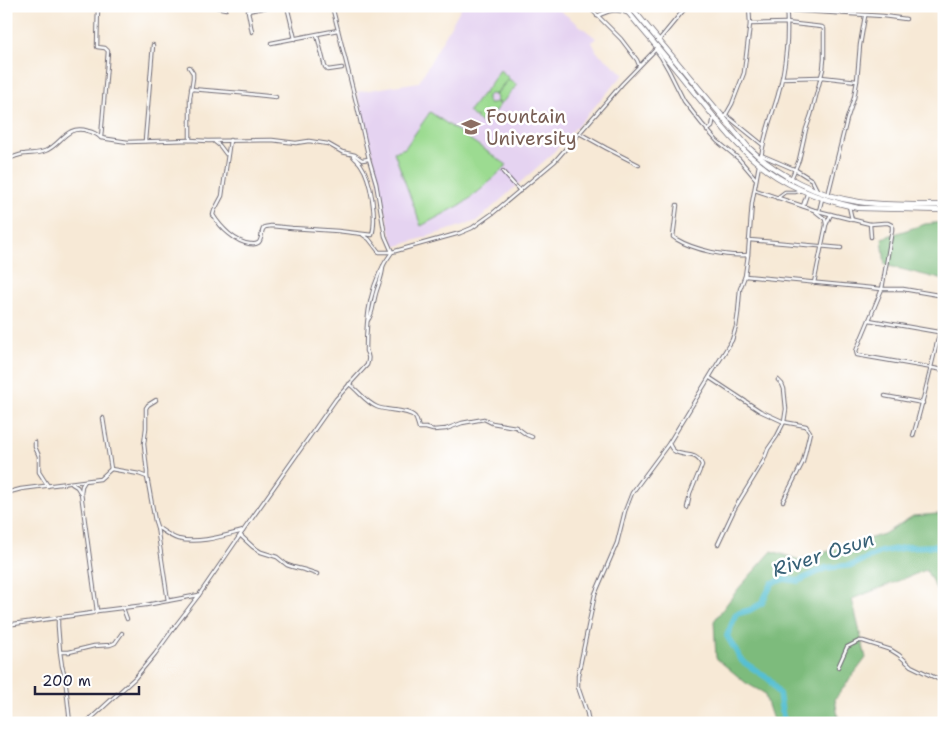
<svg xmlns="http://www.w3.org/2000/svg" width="950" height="729" viewBox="0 0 950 729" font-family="'Shantell Sans',sans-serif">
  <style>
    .built { fill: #e5d3f1 }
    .green { fill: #9cdb91; stroke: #5f7e66 }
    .forest { fill: #7dbb7b; stroke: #506e5b }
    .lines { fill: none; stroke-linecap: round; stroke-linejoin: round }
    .river { stroke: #56bfd2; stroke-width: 6 }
    .minor-casing { stroke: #6d6871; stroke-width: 4.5 }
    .trunk-casing { stroke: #6d6871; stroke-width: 6 }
    .minor { stroke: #fff; stroke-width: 2.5 }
    .trunk { stroke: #fff; stroke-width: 4.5 }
    .labels { text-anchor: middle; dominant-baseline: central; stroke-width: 5; stroke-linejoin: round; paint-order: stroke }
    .education-label { font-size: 19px; fill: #785e54; stroke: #fff; text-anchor: start }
    .water-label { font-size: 20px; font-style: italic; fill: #376177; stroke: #fff }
  </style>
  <rect width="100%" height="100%" fill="#fff"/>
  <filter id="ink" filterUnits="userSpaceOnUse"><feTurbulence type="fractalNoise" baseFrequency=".02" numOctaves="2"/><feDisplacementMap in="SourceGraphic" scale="10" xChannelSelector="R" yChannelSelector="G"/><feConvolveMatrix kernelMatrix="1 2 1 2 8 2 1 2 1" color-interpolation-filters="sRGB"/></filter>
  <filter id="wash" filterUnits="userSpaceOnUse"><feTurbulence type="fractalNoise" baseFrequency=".0096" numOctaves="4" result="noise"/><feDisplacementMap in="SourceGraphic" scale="20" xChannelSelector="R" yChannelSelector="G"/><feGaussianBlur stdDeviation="1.12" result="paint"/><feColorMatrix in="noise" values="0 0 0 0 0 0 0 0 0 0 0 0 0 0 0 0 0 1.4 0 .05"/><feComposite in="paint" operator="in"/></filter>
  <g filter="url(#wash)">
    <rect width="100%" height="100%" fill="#f7e9d6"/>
    <polygon class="built" points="462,6 554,6 596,38 592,42 597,52 624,74 550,156 477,221 394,247 357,92 419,82"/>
    <g class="green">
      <polygon points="500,70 509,78 494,95 491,94 487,96 487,100 488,103 491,103 496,102 500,105 483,125 476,118 477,116 475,117 468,112 483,93 485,94 484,93"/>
      <polygon points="509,79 517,85 501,104 496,101 497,98 495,95"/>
      <polygon points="430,112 507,165 484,187 464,203 421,226 394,152 405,148"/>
    </g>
    <g class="forest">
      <polygon points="944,222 944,280 885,265 882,238 925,224"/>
      <polygon points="937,514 944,515 944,603 926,570 852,599 866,658 835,699 839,723 774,723 764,693 746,683 716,658 714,621 738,589 772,551 800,560 884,534 913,516"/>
    </g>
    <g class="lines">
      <polyline class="river" points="784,723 779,694 769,679 742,661 727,636 736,614 750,610 762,603 772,583 785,579 798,581 826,568 853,565 880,552 909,547 936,546 944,547"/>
    </g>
  </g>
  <g filter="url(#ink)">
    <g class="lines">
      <g class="minor-casing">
        <g id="minor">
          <polyline points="98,6 97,47 105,48 108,51 101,138 128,142 190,140 208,141 272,140 296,143 309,141 328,144 342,152 355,155 362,160 369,159"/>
          <polyline points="212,6 226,9"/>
          <polyline points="287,6 295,39"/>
          <polyline points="332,6 357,106 369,159 376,183 385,236 392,252 379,252 369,239 363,235"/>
          <polyline points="588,6 621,39 637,60 639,65"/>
          <polyline points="749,6 750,24"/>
          <polyline points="786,10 883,16 906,19"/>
          <path d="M 597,16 C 608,11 615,8 627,13"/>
          <polyline points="252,32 248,11 272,6"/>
          <polyline points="317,35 325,67 328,70 342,68"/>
          <polyline points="659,40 687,6"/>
          <polyline points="271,43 338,30"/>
          <polyline points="655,49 661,57 669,71 684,101 702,124 717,141 739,159 756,179"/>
          <polyline points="189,67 193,73 193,78 190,98 190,140"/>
          <polyline points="782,78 821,77 857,81 854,98 847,119 828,195"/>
          <polyline points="857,81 860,45 865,16"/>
          <polyline points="191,89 240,93 276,97"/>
          <polyline points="726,115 763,145"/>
          <polyline points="724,118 732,104 744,73 750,24 786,23 822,27 824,29 824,59 823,69 811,115 806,129 799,160 791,179"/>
          <polyline points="707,131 712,127 714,116"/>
          <polyline points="579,133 606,148 639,165"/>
          <path d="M 230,140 L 222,196 L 214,211 L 213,215 C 221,228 235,242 250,244 C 252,244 255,245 258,243 C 262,241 261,233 263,229 L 265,227 L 271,226 L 292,228 L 338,231 L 372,235 C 377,218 371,179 361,165 C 359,161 355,159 353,156"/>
          <polyline points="145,141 153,45"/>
          <polyline points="215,142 220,146 226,154"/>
          <polyline points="761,155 796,170 812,180 817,190"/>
          <path d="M 761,159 C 763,137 772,116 778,95 C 786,66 789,36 786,6"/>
          <path d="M 6,160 C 12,158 19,154 25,154 C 32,153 38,154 45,151 C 62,145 65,124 88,131 C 93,132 97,134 101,138"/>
          <polyline points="503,172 520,191"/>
          <polyline points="755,190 814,210 870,224 871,237"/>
          <polyline points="777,198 785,192 795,192 801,190"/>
          <path d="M 677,205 L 673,237 L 676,239 C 694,250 727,257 748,255"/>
          <polyline points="803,206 807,194"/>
          <polyline points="849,206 852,220"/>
          <polyline points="815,211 825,219 826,224"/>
          <polyline points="819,211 822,199"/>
          <polyline points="870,224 884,223 888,223 892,225 892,230 882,289 856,351 857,355 944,370"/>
          <polyline points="749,240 841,248"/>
          <polyline points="745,276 882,289 903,289 944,296"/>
          <polyline points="814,283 826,225 831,214"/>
          <path d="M 368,320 C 373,314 373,305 375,297 C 377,287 383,277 383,266"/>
          <polyline points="869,320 944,333"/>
          <polyline points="710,378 760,411 784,422 806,426 810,432 803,462 783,501"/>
          <path d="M 349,384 C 359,391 365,402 377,407 C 386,411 408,409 415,417 C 417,420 418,425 419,428 L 426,428 L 433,430 L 446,429 L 462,423 L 484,419 L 492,423 L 516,427 L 527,435 L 532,437"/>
          <polyline points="885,396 923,403"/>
          <polyline points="103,418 111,469"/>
          <path d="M 913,436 C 925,396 933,356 944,316"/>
          <polyline points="35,442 35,447 39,456 39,472 48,486"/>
          <path d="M 669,443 C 675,462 695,447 702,465 L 690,494 L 687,508"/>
          <path d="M 111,469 L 139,474 L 147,477 L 155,521 L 157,527 C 163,531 171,537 178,539 C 199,544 223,536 243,531"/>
          <polyline points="147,477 147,472 144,444 146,428 146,408 148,405 156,400"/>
          <polyline points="85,481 82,486 81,493 97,611"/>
          <polyline points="72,484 77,487 80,492"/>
          <polyline points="6,493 21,489 100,479 111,469"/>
          <polyline points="157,527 168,601"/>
          <polyline points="240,535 253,547 261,552 277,557 287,565 293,567 305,570 317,574"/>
          <polyline points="718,544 735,508 763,462 768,449 777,436 784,422 786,409 784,389 782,384 778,380"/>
          <polyline points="123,608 127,619"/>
          <polyline points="58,618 58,626 60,652 62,666 65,676 70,723"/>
          <polyline points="6,625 92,613 97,611 146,605 199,595"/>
          <polyline points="60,652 69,652 94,646 110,645 115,643 122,633"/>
          <polyline points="838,667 847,647 859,641 863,641 891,650 899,655 911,666 944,682"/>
          <path d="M 86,723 L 135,678 L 155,654 L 176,625 L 199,595 L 243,531 L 336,399 L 367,365 C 369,359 369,356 366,351 C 366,316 370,281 392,252 L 460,233 L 472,228 L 493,213 L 555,161 L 610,98 L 622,84 L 657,48"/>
          <polyline points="589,723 587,713 578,687 578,675 595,594 617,543 625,511 632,493 669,443 732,340 736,327 738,313 740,289 745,276 748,255 752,203 759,165"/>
        </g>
      </g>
      <g class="trunk-casing">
        <g id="trunk">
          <path d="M 623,6 C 645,33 668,59 689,86 C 711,112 731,141 758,163 C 786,187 822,200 858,208 L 944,210"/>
          <path d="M 630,6 L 748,147 C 778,176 818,196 859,202 C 887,206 916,205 944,205"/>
        </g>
      </g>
      <use href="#minor" class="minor"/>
      <use href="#trunk" class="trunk"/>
    </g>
  </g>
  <defs>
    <g id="university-bare" transform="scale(1.5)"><path d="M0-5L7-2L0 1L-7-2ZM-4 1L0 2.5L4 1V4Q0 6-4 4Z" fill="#8d6e63" stroke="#fff" stroke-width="2.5" paint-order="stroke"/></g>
  </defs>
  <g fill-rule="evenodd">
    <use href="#university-bare" x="471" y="127"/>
  </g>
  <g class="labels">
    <g class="education-label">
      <text x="486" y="116">Fountain<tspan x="486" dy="22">University</tspan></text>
    </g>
    <g class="water-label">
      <text transform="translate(823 554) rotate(-18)">River Osun</text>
    </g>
  </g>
  <rect width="950" height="729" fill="none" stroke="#fff" stroke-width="25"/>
  <path d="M35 686v8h104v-8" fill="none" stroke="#22223b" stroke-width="2.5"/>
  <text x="42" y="686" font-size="15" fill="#22223b" stroke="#ffffff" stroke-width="4" paint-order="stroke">200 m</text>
</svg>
